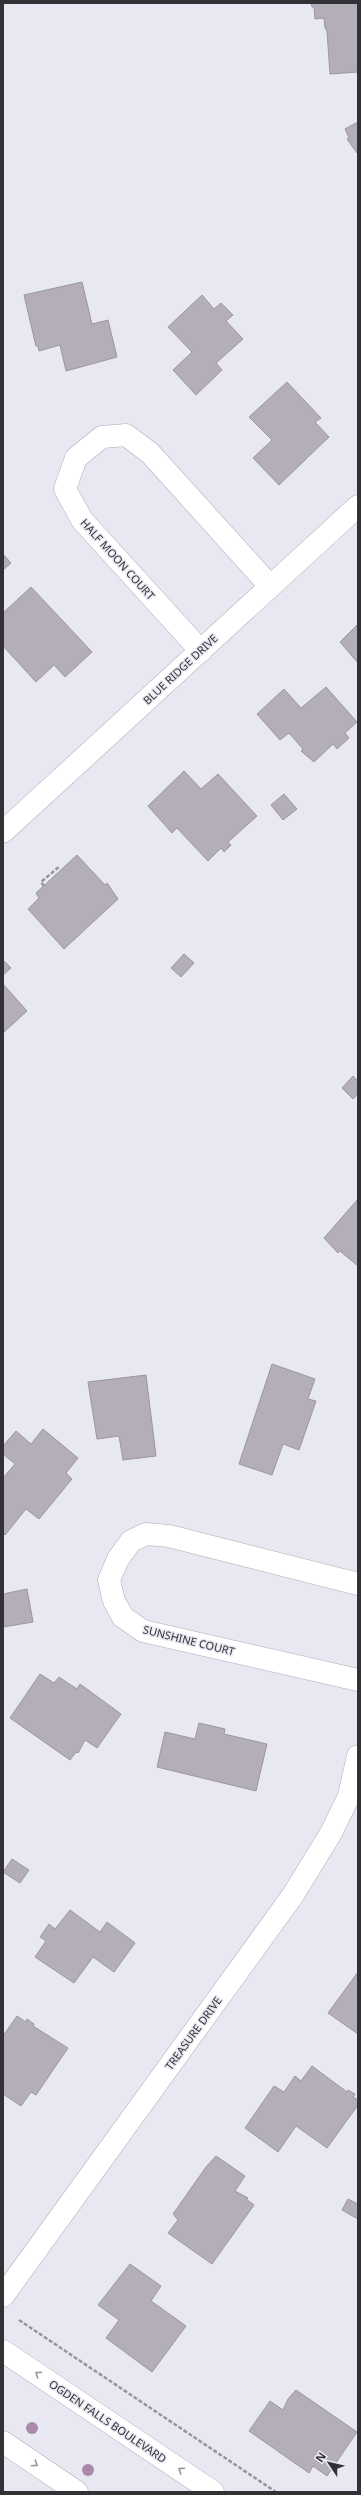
<svg xmlns="http://www.w3.org/2000/svg" width="361" height="2495" viewBox="0 0 361 2495" font-family="'Noto Sans',sans-serif">
  <style>
    .building { fill: #b3aeb8; stroke: #9b96a0 }
    .lines { fill: none; stroke-linecap: round; stroke-linejoin: round }
    .street-casing { stroke: #adadb8; stroke-width: 23 }
    .path { stroke: #95959d; stroke-width: 2.5; stroke-dasharray: 4 2; stroke-linecap: butt }
    .street { stroke: #fff; stroke-width: 22 }
    .tree { fill: #aa89ad }
    .oneway { stroke: #98989a }
    .labels { text-anchor: middle; dominant-baseline: central; stroke-width: 3; stroke-linejoin: round; paint-order: stroke }
    .street-label { font-size: 11px; fill: #323236; stroke: #e8e8f3 }
  </style>
  <rect width="100%" height="100%" fill="#e8e8f3"/>
  <g class="building">
    <polygon points="311,3 358,3 358,72 330,74 327,31 325,28 324,18 315,19 314,7 312,7"/>
    <polygon points="358,122 358,153 357,153 347,139 349,138 345,129"/>
    <polygon points="82,282 92,324 108,320 117,357 66,371 60,345 39,351 38,346 36,346 24,295"/>
    <polygon points="202,295 214,309 221,303 233,315 226,321 243,339 216,363 222,370 196,395 173,370 192,352 168,327"/>
    <polygon points="287,382 321,418 315,422 329,437 279,485 253,458 272,440 249,417"/>
    <polygon points="3,554 11,563 3,570"/>
    <polygon points="31,587 92,652 65,677 54,665 36,682 3,646 3,613"/>
    <polygon points="358,624 358,663 340,642"/>
    <polygon points="326,687 357,722 345,733 349,738 337,749 333,744 314,762 301,751 303,749 289,733 280,740 257,714 284,689 301,708"/>
    <polygon points="184,771 201,789 218,774 257,816 228,842 231,845 224,852 221,848 208,861 177,828 172,833 148,806"/>
    <polygon points="284,794 297,809 283,820 271,805"/>
    <polygon points="77,855 105,885 107,883 118,899 64,949 28,909 39,898 36,893"/>
    <polygon points="184,954 194,963 181,977 171,968"/>
    <polygon points="3,960 11,968 3,975"/>
    <polygon points="3,984 27,1011 3,1033"/>
    <polygon points="353,1076 358,1081 358,1094 353,1099 342,1088"/>
    <polygon points="358,1199 358,1266 340,1251 338,1253 324,1238"/>
    <polygon points="272,1364 315,1379 308,1399 316,1401 299,1450 283,1444 272,1475 239,1464"/>
    <polygon points="146,1375 156,1456 123,1460 119,1436 97,1439 88,1382"/>
    <polygon points="43,1429 78,1458 66,1473 72,1479 39,1519 26,1509 5,1535 3,1533 3,1478 15,1464 3,1454 3,1446 16,1431 31,1444"/>
    <polygon points="27,1589 33,1622 3,1627 3,1594"/>
    <polygon points="40,1674 54,1683 59,1677 77,1689 80,1684 121,1714 97,1748 85,1740 78,1753 76,1752 70,1760 10,1718"/>
    <polygon points="199,1723 225,1729 224,1734 267,1744 256,1791 157,1767 165,1732 195,1739"/>
    <polygon points="12,1859 29,1870 20,1883 3,1872"/>
    <polygon points="70,1910 100,1932 107,1922 135,1943 114,1972 93,1957 74,1983 35,1957 46,1941 40,1937 49,1924 55,1929"/>
    <polygon points="358,1972 358,2034 328,2013"/>
    <polygon points="17,2016 26,2022 27,2019 34,2024 33,2026 68,2048 36,2095 31,2092 21,2106 3,2094 3,2036"/>
    <polygon points="312,2066 347,2092 348,2090 355,2094 353,2097 358,2100 358,2105 327,2148 296,2126 278,2152 245,2128 274,2086 284,2092 295,2076 301,2081"/>
    <polygon points="216,2156 245,2176 235,2191 248,2198 246,2199 254,2205 212,2264 168,2233 178,2220 173,2214 206,2167"/>
    <polygon points="348,2199 358,2204 358,2219 342,2210"/>
    <polygon points="130,2264 161,2286 151,2301 186,2326 152,2372 106,2338 119,2320 98,2305"/>
    <polygon points="296,2390 357,2432 327,2476 313,2466 309,2473 249,2431 270,2401 283,2410 288,2399"/>
  </g>
  <g class="lines">
    <g class="street-casing">
      <g id="street">
        <polyline points="201,651 82,520 65,489 76,458 102,437 126,435 150,453 270,586"/>
        <polyline points="3,832 358,506"/>
        <polyline points="358,1584 169,1536 146,1534 131,1541 118,1559 109,1580 114,1601 123,1617 143,1631 358,1680"/>
        <polyline points="3,2296 293,1895 331,1833 349,1796 358,1756"/>
        <polyline points="3,2351 213,2492"/>
        <polyline points="3,2442 77,2492"/>
      </g>
    </g>
    <g class="path">
      <polyline points="44,886 41,882 60,866"/>
      <polyline points="19,2320 276,2492"/>
    </g>
    <use href="#street" class="street"/>
  </g>
  <g class="tree">
    <circle cx="32" cy="2428" r="6"/>
    <circle cx="88" cy="2470" r="6"/>
  </g>
  <defs><path id="oneway-chevron" d="M-2-3.5L2.5 0L-2 3.5" fill="none" stroke-width="1.6" stroke-linecap="round" stroke-linejoin="round"/></defs>
  <g class="oneway">
    <use href="#oneway-chevron" transform="translate(38 2374) rotate(-146)"/>
    <use href="#oneway-chevron" transform="translate(35 2464) rotate(34)"/>
    <use href="#oneway-chevron" transform="translate(181 2470) rotate(-146)"/>
  </g>
  <g class="labels">
    <g class="street-label">
      <text transform="translate(118 559) rotate(48)">HALF MOON COURT</text>
      <text transform="translate(180 669) rotate(-43)">BLUE RIDGE DRIVE</text>
      <text transform="translate(189 1640) rotate(14)">SUNSHINE COURT</text>
      <text transform="translate(193 2033) rotate(-54)">TREASURE DRIVE</text>
      <text transform="translate(108 2421) rotate(34)">OGDEN FALLS BOULEVARD</text>
    </g>
  </g>
  <rect width="361" height="2495" fill="none" stroke="#323236" stroke-width="8"/>
  <g transform="translate(329 2463) rotate(305)" stroke="#e8e8f3" stroke-width="3" paint-order="stroke">
  <path d="M0-3L7 15L0 10L-7 15Z" fill="#323236"/>
  <text y="-6" font-size="11" font-weight="bold" text-anchor="middle" fill="#323236">N</text>
  </g>
</svg>
